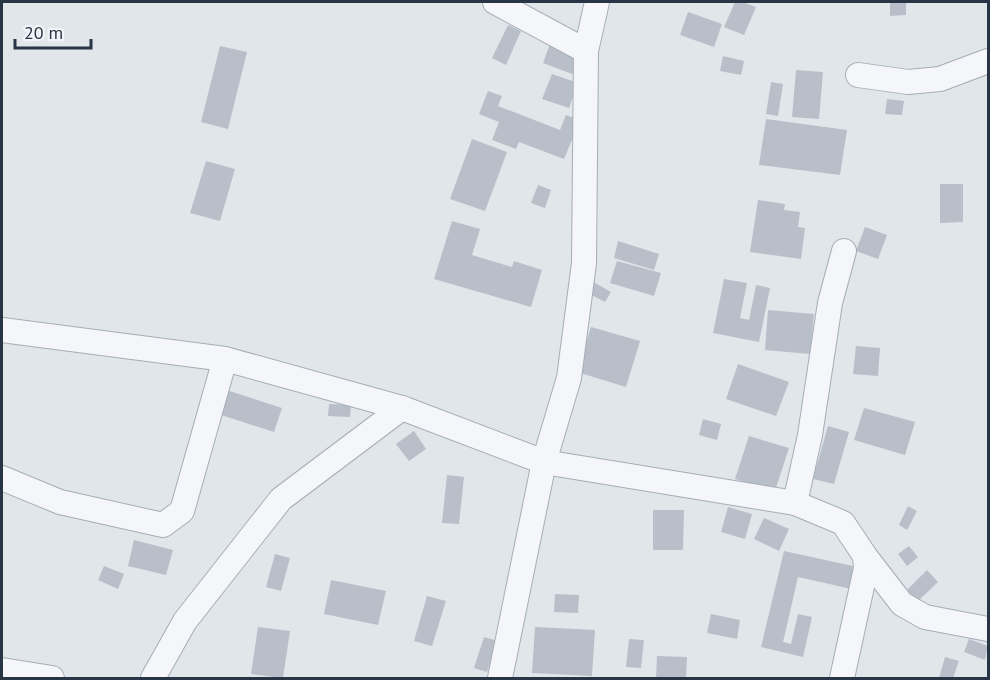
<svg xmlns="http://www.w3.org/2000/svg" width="990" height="680" viewBox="0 0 990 680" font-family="'PT Sans',sans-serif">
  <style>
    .building { fill: #b8bfc9 }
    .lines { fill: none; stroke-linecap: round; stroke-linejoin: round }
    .street-casing { stroke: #a6adb6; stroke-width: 26 }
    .street { stroke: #f4f6f9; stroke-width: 24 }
  </style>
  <rect width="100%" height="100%" fill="#e1e6eb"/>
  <g class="building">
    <polygon points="735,2 742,2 756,7 744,35 724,27"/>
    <polygon points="890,2 906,2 906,15 890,16"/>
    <polygon points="688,12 722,24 714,47 680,35"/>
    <polygon points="508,25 521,31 506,65 492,58"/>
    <polygon points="550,44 582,55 575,75 543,63"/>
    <polygon points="220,46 247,52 228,129 201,122"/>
    <polygon points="723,56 744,61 741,75 720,71"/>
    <polygon points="796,70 823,72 819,119 792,117"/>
    <polygon points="552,74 578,83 569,108 542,99"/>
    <polygon points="771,82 783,84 778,116 766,114"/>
    <polygon points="488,91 502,96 498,106 560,130 566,115 580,120 564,159 519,142 516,149 492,140 499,122 479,114"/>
    <polygon points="887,99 904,101 902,115 885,114"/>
    <polygon points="766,119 847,130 840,175 759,165"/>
    <polygon points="472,139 507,152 485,211 450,199"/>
    <polygon points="206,161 235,169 220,221 190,213"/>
    <polygon points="940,184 963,184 963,222 940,223"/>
    <polygon points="538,185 551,190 545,208 531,203"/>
    <polygon points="758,200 785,204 784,210 800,212 798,227 805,228 801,259 750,252"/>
    <polygon points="452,221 480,229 472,255 512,267 514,261 542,270 531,307 434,279"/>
    <polygon points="865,227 887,235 878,259 856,251"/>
    <polygon points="618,241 659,254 654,270 614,258"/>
    <polygon points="617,261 661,273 654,296 610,283"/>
    <polygon points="724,279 747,283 740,318 749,320 756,285 770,288 759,342 713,333"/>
    <polygon points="590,280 611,292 605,302 584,291"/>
    <polygon points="768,310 814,314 810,354 765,350"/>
    <polygon points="591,327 640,341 626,387 577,372"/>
    <polygon points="856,346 880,348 878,376 853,374"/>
    <polygon points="738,364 789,382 776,416 726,399"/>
    <polygon points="220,388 282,408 274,432 212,412"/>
    <polygon points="329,404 351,405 350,417 328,416"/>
    <polygon points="864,408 915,422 905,455 854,440"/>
    <polygon points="703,419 721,424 717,440 699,435"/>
    <polygon points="828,426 849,432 834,484 813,479"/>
    <polygon points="414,431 426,449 409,461 396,444"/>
    <polygon points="749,436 789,448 775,491 735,479"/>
    <polygon points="447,475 464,477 459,524 442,523"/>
    <polygon points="908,506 917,511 907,530 899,525"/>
    <polygon points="728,507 752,514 745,539 721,532"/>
    <polygon points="653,510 684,510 683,550 653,550"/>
    <polygon points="764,518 789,529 779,551 754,539"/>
    <polygon points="134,540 173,550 166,575 128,566"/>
    <polygon points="909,546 918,557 907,566 898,554"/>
    <polygon points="784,551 862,568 856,590 798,577 783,642 791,644 798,614 812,617 803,657 761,647"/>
    <polygon points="275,554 290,558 281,591 266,587"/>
    <polygon points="104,566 124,574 118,589 98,580"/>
    <polygon points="927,570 938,582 918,601 907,590"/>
    <polygon points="331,580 386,591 378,625 324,614"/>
    <polygon points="555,594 579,595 578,613 554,612"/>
    <polygon points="427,596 446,601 432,646 414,641"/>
    <polygon points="711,614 740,620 737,639 707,633"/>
    <polygon points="258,627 290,631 283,678 251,674"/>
    <polygon points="535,627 595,630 592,676 532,673"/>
    <polygon points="484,637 498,641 487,672 474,668"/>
    <polygon points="629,639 644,640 641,668 626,667"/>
    <polygon points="969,639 988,646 985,660 964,652"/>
    <polygon points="657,656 687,657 686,678 656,678"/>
    <polygon points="945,657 959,661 953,678 939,678"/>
  </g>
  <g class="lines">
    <g class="street-casing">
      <g id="street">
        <polyline points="495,2 586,51"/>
        <polyline points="858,75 908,82 940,79 988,61"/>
        <polyline points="2,330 225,359 402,408 544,462 795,503 843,523 865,556 902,604 925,617 988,629"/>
        <polyline points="2,478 60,502 163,525 182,511 225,359"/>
        <polyline points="795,503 810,435 830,303 844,251"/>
        <polyline points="2,670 52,678"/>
        <polyline points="153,678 185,621 281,499 402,408"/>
        <polyline points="500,678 544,462 569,378 584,263 586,51 597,2"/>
        <polyline points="842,678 866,568 865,556"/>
      </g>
    </g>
    <use href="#street" class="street"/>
  </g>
  <rect width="990" height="680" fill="none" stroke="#283544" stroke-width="6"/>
  <path d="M15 39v9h76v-9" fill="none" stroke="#283544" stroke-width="3"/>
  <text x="24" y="39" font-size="18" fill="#283544" stroke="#f1f4f8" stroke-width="4.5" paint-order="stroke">20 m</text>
</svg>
